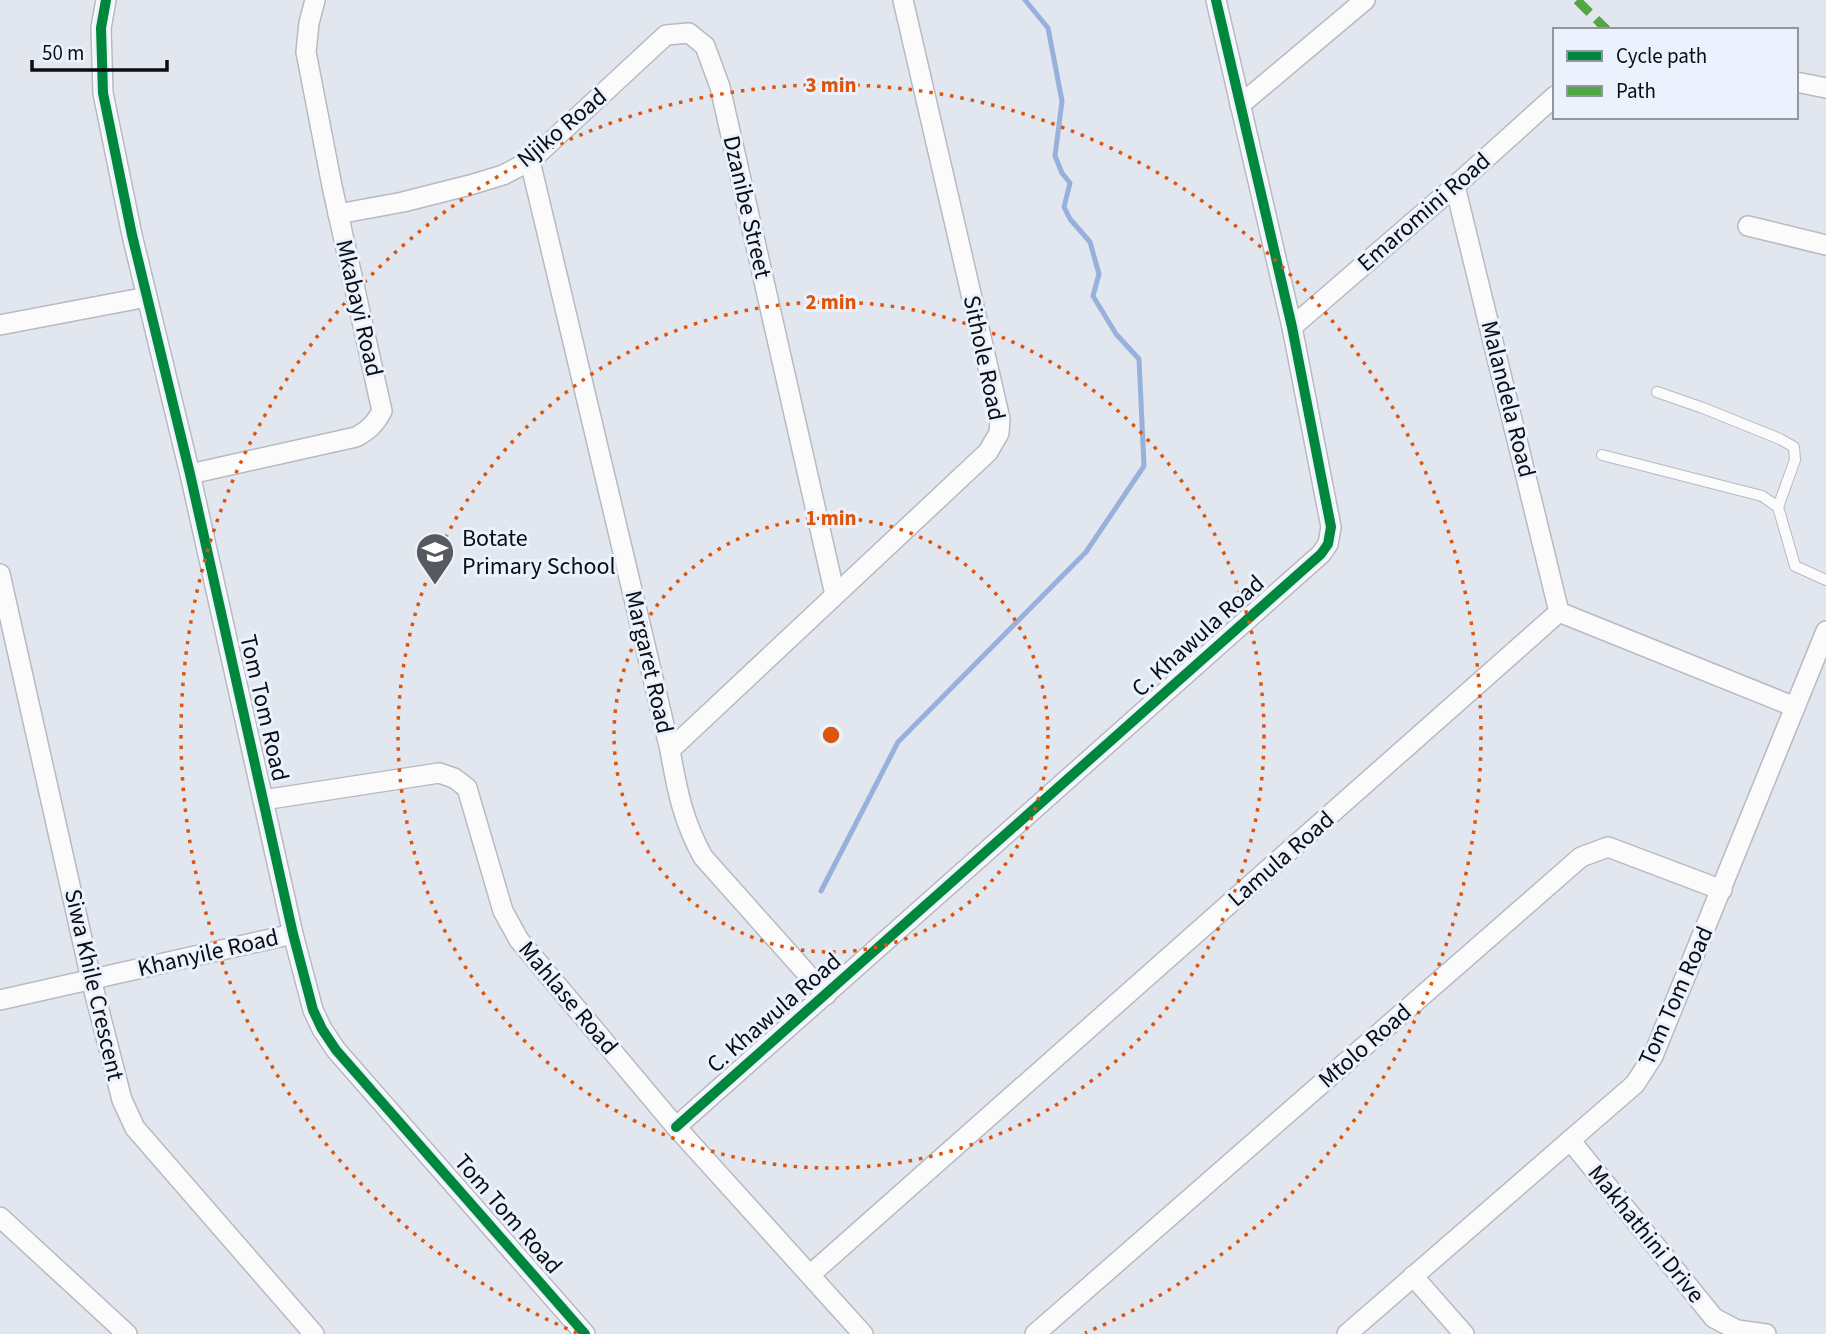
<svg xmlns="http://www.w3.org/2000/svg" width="1826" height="1334" viewBox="0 0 1826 1334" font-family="'Source Sans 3',sans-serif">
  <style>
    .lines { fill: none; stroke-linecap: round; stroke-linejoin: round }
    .stream { stroke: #97b0dc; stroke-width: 5 }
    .service-casing { stroke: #b7bac0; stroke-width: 12 }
    .minor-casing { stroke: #b7bac0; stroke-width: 22 }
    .service { stroke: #fbfbfc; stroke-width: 10 }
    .minor { stroke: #fbfbfc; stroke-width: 19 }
    .quiet { stroke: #50a842; stroke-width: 9; stroke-dasharray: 18 9; stroke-linecap: butt }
    .cycleway-casing { stroke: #ecf2fd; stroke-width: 15 }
    .cycleway { stroke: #00873e; stroke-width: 10 }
    .ring { fill: none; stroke: #dd550c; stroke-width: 3.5; stroke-dasharray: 3.5 7 }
    .labels { text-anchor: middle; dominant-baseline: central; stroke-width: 6; stroke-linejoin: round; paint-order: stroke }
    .street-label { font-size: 24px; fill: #0a0d11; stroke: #ecf2fd }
    .poi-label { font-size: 24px; fill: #0a0d11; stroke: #ecf2fd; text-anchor: start }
    .centre { fill: #dd550c; stroke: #ecf2fd; stroke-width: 3.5 }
    .ring-label { font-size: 21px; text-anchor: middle; font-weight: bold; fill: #dd550c; stroke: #ecf2fd; stroke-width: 6; stroke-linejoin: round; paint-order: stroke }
  </style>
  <rect width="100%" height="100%" fill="#e2e6ee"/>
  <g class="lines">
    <polyline class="stream" points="821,891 898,742 1086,552 1144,466 1139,359 1116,334 1093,296 1099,274 1090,242 1070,219 1064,207 1070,183 1062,173 1055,156 1062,101 1048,28 1025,0"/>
    <g class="service-casing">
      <g id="service">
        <polyline points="1657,392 1703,408 1780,439 1794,447 1795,460 1778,507"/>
        <polyline points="1602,455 1762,496 1778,507 1795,566 1826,580"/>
      </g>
    </g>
    <g class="minor-casing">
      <g id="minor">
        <polyline points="106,0 101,28 103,93 132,235 190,474 293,934 313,1010 322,1029 336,1050 585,1334"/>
        <polyline points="1796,82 1826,88"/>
        <polyline points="1240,105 1365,0"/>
        <path d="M 530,161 L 670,750 C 677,790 683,821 703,857 L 826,995"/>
        <polyline points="1455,186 1559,612"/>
        <polyline points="338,214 403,202 470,185 503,175 530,161 666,35 689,33 705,46 720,87 835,595"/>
        <polyline points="1748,226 1826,245"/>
        <polyline points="0,325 147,297"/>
        <polyline points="1292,327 1455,186 1555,96"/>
        <path d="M 190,474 L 356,437 C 369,430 375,424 382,411 L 332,186 L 306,52 L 309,23 L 315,0"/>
        <polyline points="0,574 91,979 122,1100 135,1128 314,1334"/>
        <polyline points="670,750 988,452 999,433 1000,419 903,0"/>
        <polyline points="263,800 439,773 454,778 467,788 503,911 519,940 676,1127 863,1334"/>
        <polyline points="0,1000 293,934"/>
        <polyline points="676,1127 1321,554 1328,544 1331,527 1292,327 1216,0"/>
        <polyline points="1570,1140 1714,1318 1737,1330 1766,1334"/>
        <polyline points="0,1217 127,1334"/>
        <polyline points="811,1274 1559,612 1795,707"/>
        <polyline points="1413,1276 1464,1334"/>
        <polyline points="1035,1334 1581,857 1608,847 1722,890"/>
        <polyline points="1347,1334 1635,1084 1653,1056 1826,631"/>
      </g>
    </g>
    <use href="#service" class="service"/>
    <use href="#minor" class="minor"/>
    <polyline class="quiet" points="1577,0 1607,30"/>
    <g class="cycleway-casing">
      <g id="cycleway">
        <polyline points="106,0 101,28 103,93 132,235 190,474 293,934 313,1010 322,1029 336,1050 585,1334"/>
        <polyline points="676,1127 1321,554 1328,544 1331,527 1292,327 1216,0"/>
      </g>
    </g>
    <use href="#cycleway" class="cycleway"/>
  </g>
  <g class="ring">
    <circle cx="831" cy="735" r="217"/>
    <circle cx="831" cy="735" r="433"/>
    <path d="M577 1333A650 650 0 1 1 1085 1333"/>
  </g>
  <defs>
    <g id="school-pin" transform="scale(2.0125)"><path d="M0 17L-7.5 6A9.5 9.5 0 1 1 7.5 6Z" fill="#56595e" stroke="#ecf2fd"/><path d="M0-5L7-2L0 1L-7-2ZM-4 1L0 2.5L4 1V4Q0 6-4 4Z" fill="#fff"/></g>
  </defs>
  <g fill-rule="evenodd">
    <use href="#school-pin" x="435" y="552"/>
  </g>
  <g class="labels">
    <g class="street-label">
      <text transform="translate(562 128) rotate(-40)">Njiko Road</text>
      <text transform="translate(747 207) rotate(77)">Dzanibe Street</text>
      <text transform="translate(1424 212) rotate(-41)">Emaromini Road</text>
      <text transform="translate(359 308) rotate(77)">Mkabayi Road</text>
      <text transform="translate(984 358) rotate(78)">Sithole Road</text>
      <text transform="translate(1508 399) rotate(76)">Malandela Road</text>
      <text transform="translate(1198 636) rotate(-42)">C. Khawula Road</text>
      <text transform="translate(649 662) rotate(77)">Margaret Road</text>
      <text transform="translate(264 708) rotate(77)">Tom Tom Road</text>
      <text transform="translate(1281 859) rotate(-41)">Lamula Road</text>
      <text transform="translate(208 953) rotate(-13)">Khanyile Road</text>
      <text transform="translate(94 985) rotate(77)">Siwa Khile Crescent</text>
      <text transform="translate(1676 996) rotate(-66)">Tom Tom Road</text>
      <text transform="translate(568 998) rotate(50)">Mahlase Road</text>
      <text transform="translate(774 1013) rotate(-41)">C. Khawula Road</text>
      <text transform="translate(1365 1046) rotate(-41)">Mtolo Road</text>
      <text transform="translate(508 1214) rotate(49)">Tom Tom Road</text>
      <text transform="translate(1646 1234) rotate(51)">Makhathini Drive</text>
    </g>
    <g class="poi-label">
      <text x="462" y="538">Botate<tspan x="462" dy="28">Primary School</tspan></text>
    </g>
  </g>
  <circle cx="831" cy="735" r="10" class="centre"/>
  <g class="ring-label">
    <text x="831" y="92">3 min</text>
    <text x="831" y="309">2 min</text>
    <text x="831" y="525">1 min</text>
  </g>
  <rect x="1553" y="28" width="245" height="91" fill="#ecf2fd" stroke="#92969f" stroke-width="2"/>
  <rect x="1567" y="51" width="35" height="10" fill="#00873e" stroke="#92969f" stroke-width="2"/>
  <text x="1616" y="63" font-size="21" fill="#0a0d11">Cycle path</text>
  <rect x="1567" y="86" width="35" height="10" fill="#50a842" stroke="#92969f" stroke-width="2"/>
  <text x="1616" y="98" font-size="21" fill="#0a0d11">Path</text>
  <path d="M32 60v10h135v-10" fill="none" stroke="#0a0d11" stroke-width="3.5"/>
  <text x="42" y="60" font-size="21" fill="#0a0d11" stroke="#ecf2fd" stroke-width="5" paint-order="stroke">50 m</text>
</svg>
